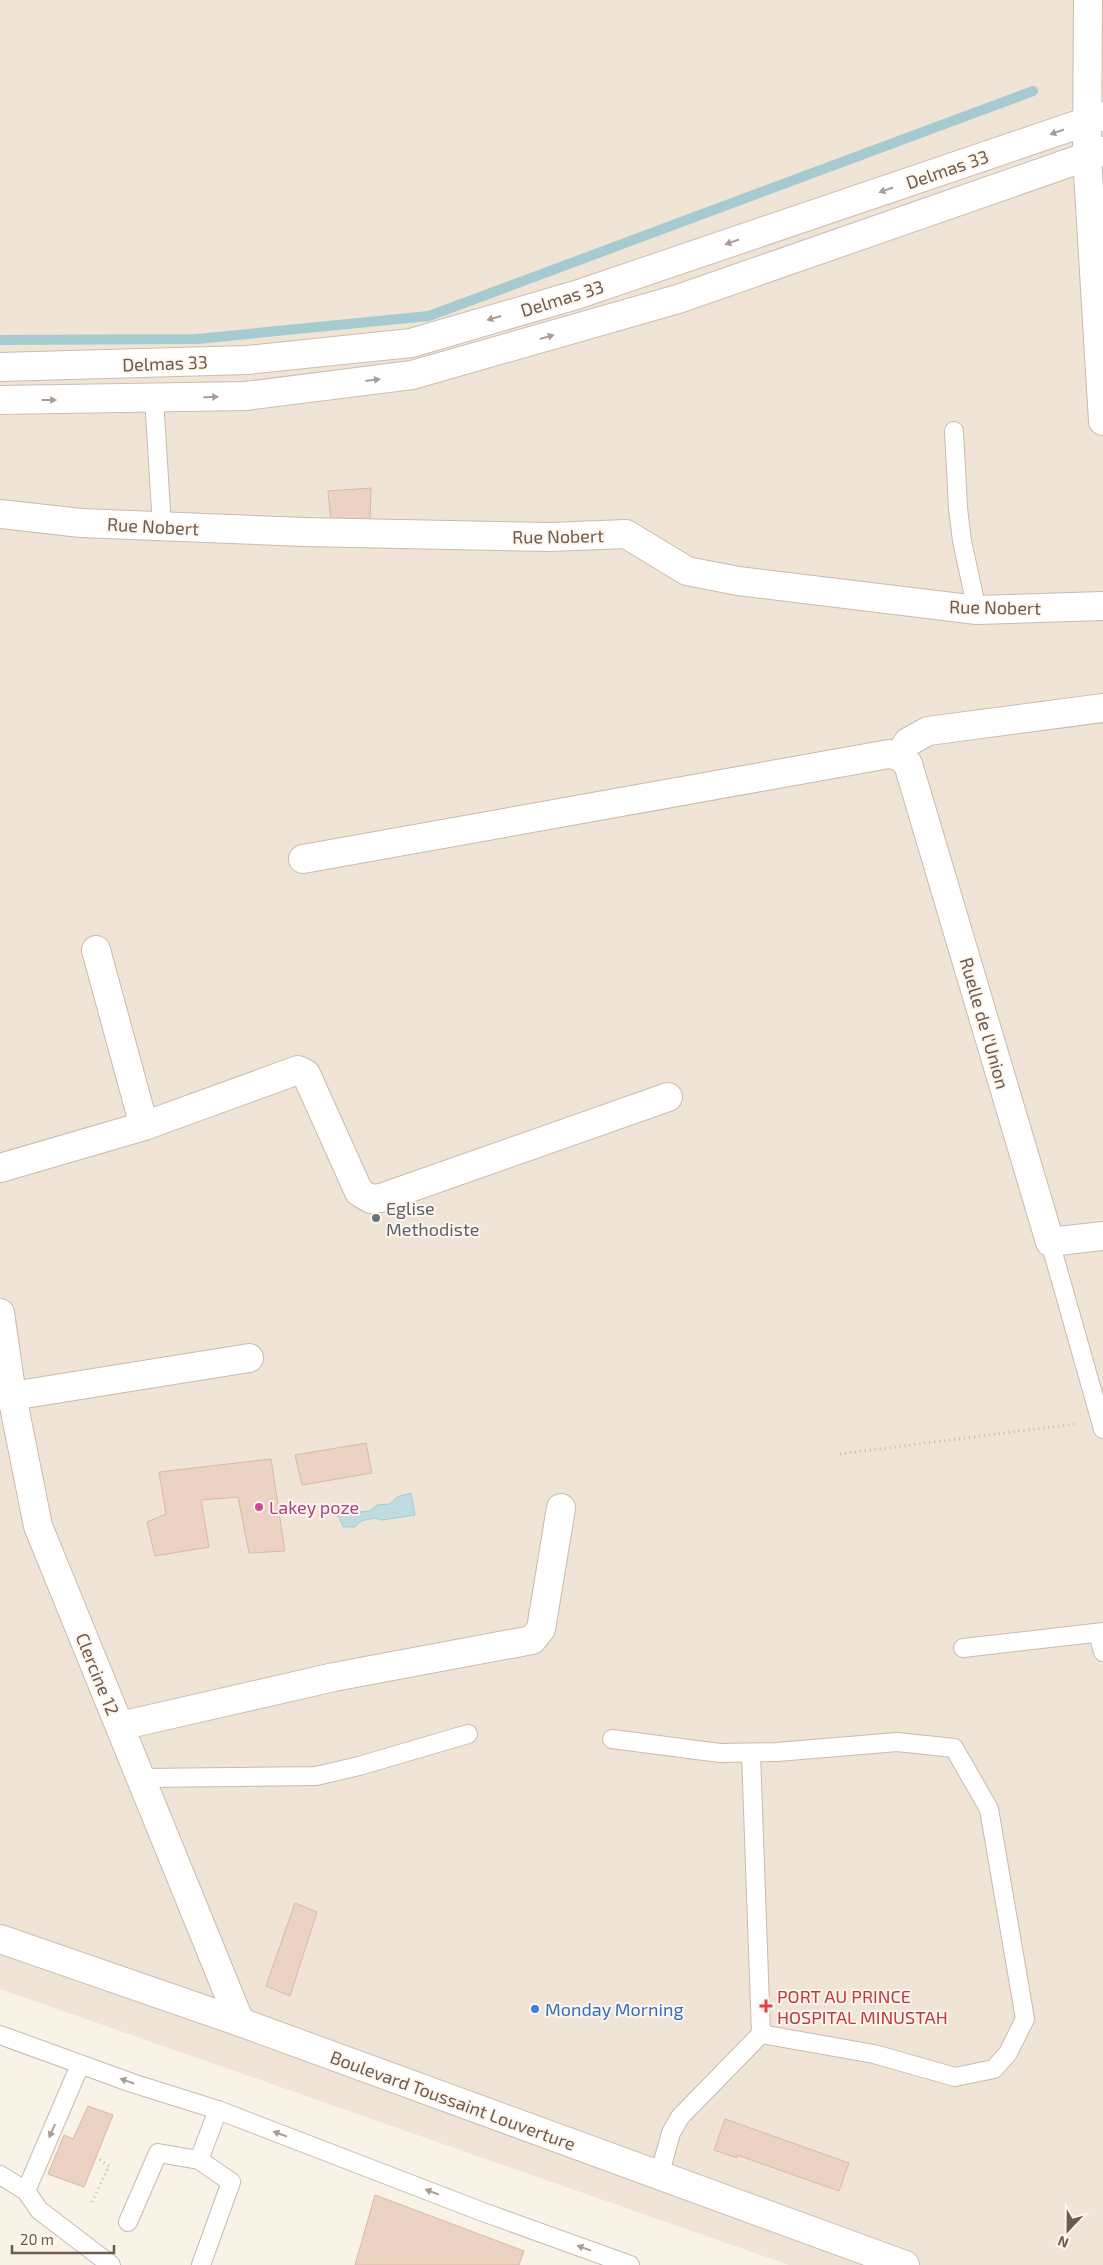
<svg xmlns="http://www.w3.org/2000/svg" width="1103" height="2265" viewBox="0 0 1103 2265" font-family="'Exo 2',sans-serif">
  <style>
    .residential { fill: #f0e4d6 }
    .water { fill: #bedce1; stroke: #a5cbd1 }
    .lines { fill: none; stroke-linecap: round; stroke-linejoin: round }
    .stream { stroke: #a5cbd1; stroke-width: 10 }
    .building { fill: #ebd2c2; stroke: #dcb8a4 }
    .lane-casing { stroke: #cabaae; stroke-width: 20 }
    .street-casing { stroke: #cabaae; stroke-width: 30 }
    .secondary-casing { stroke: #cebcaf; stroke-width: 30 }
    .path { stroke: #d0b5a5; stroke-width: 3; stroke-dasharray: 1 4; stroke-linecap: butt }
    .lane { stroke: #fff; stroke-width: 18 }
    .street { stroke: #fff; stroke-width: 28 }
    .secondary { stroke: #fff; stroke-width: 28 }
    .oneway { fill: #a99c95 }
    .worship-dot { fill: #6b7280; stroke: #fdf6ed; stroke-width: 2 }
    .hotel-dot { fill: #d1479c; stroke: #fdf6ed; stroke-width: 2 }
    .health-dot { fill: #e0444e; stroke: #fdf6ed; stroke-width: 2 }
    .shop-dot { fill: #3f7fe0; stroke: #fdf6ed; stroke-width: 2 }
    .labels { text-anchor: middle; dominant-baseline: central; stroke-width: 4; stroke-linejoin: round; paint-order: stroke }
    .street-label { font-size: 18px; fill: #705a4f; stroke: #fdf6ed }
    .worship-label { font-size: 18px; fill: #5b616d; stroke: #fdf6ed; text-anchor: start }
    .hotel-label { font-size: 18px; fill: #b23c85; stroke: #fdf6ed; text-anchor: start }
    .health-label { font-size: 18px; fill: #be3a42; stroke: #fdf6ed; text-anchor: start }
    .shop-label { font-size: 18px; fill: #366cbe; stroke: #fdf6ed; text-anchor: start }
  </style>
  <rect width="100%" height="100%" fill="#f9f2e7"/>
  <polygon class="residential" points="0,0 1103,0 1103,2265 789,2265 0,1989"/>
  <polygon class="water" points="411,1493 415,1515 382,1520 374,1518 361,1521 355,1527 343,1527 338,1514 370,1511 377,1505 390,1504 397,1497"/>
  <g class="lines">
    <polyline class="stream" points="0,340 197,339 429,316 1033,91"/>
  </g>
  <g class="building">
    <polygon points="371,488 370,521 331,523 328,491"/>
    <polygon points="366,1443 372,1473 302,1485 295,1455"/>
    <polygon points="271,1459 285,1551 249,1553 238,1497 201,1500 209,1547 155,1556 147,1522 166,1514 159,1472"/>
    <polygon points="295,1903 317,1912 290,1996 266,1986"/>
    <polygon points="88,2106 113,2115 84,2187 48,2174 64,2135 73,2139"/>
    <polygon points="725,2119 849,2163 839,2191 737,2155 737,2158 714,2150"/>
    <polygon points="375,2195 524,2251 519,2265 355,2265"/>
  </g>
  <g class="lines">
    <g class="lane-casing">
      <g id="lane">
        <polyline points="154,398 162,527"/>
        <polyline points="954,431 958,508 962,541 977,610"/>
        <polyline points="1050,1242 1103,1429"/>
        <polyline points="1098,1633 1103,1652"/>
        <polyline points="963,1648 1103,1632"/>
        <polyline points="612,1739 720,1753 777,1752 897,1742 954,1748 989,1809 1025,2019 1008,2053 994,2069 955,2077 874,2054 761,2034 680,2117 671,2133 659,2176"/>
        <polyline points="751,1753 761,2034"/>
        <polyline points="141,1778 316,1776 359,1766 468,1734"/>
        <polyline points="0,2035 132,2083 218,2110 483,2212 630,2265"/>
        <polyline points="199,2160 218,2110"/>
        <polyline points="0,2175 26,2191 39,2210 111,2265"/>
        <polyline points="26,2191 80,2065"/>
        <polyline points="128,2222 158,2153 199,2160 231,2182 201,2265"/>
      </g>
    </g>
    <g class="street-casing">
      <g id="street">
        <polyline points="1088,0 1087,156 1103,421"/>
        <polyline points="0,514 81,523 304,532 550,537 626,534 687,571 738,581 977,610 1103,606"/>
        <polyline points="899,756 908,742 928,731 1103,708"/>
        <polyline points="303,859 889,754 899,756 908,764 1050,1242 1103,1236"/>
        <polyline points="96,950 144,1126"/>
        <polyline points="0,1168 144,1126 298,1070 306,1074 359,1192 371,1199 381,1198 668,1097"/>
        <polyline points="0,1313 12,1396 38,1526 240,2022"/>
        <polyline points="12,1396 249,1358"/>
        <polyline points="120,1726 334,1677 532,1640 541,1629 561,1508"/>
      </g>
    </g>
    <g class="secondary-casing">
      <g id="secondary">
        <polyline points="0,367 247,360 411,343 576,295 1103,116"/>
        <polyline points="0,400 246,396 412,375 678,299 1103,151"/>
        <polyline points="0,1939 240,2022 905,2265"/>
      </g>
    </g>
    <g class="path">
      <polyline points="840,1454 1075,1424"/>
      <polyline points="92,2202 109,2166 96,2157"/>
    </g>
    <use href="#lane" class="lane"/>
    <use href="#street" class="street"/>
    <use href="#secondary" class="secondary"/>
  </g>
  <defs><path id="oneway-solid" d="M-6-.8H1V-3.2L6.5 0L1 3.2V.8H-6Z" transform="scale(1.25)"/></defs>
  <g class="oneway">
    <use href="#oneway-solid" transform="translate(1057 132) rotate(161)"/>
    <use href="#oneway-solid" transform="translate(886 190) rotate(161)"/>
    <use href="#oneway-solid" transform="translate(732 242) rotate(161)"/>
    <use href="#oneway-solid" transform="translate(494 318) rotate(164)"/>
    <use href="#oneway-solid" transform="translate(547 337) rotate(-16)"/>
    <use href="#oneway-solid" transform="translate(373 380) rotate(-7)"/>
    <use href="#oneway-solid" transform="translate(211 397) rotate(-1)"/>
    <use href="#oneway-solid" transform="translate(49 400)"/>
    <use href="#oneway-solid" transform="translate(127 2081) rotate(-161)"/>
    <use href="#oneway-solid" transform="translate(52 2131) rotate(114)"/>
    <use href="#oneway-solid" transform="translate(280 2134) rotate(-159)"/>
    <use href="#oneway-solid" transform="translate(432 2192) rotate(-159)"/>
    <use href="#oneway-solid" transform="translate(584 2248) rotate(-160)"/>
  </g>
  <circle class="worship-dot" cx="376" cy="1218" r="5"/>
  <circle class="hotel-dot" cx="259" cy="1507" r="5"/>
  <path class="health-dot" d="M763.5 1998.5h5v5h5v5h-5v5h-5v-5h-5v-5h5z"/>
  <circle class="shop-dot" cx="535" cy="2009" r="5"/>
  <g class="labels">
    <g class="street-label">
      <text transform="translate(947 169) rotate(-19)">Delmas 33</text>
      <text transform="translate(562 298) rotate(-17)">Delmas 33</text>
      <text transform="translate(165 363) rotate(-2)">Delmas 33</text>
      <text transform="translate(153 526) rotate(3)">Rue Nobert</text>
      <text transform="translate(558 536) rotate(-1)">Rue Nobert</text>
      <text transform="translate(995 607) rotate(1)">Rue Nobert</text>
      <text transform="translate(985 1023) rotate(74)">Ruelle de l'Union</text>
      <text transform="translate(98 1674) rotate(68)">Clercine 12</text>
      <text transform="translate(453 2100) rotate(20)">Boulevard Toussaint Louverture</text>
    </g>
    <g class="worship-label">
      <text x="386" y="1208">Eglise<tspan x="386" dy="21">Methodiste</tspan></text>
    </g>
    <g class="hotel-label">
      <text x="269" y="1507">Lakey poze</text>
    </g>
    <g class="health-label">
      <text x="777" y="1996">PORT AU PRINCE<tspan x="777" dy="21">HOSPITAL MINUSTAH</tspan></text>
    </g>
    <g class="shop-label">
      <text x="545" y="2009">Monday Morning</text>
    </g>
  </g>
  <g transform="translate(1068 2230) rotate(202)" stroke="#fdf6ed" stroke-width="4" paint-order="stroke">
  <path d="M0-4L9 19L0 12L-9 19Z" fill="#705a4f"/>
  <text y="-8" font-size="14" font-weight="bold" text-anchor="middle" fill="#705a4f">N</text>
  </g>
  <path d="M12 2245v8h102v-8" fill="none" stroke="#705a4f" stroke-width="2.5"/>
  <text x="20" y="2245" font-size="15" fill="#705a4f" stroke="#fdf6ed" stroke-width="4" paint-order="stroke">20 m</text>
</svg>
